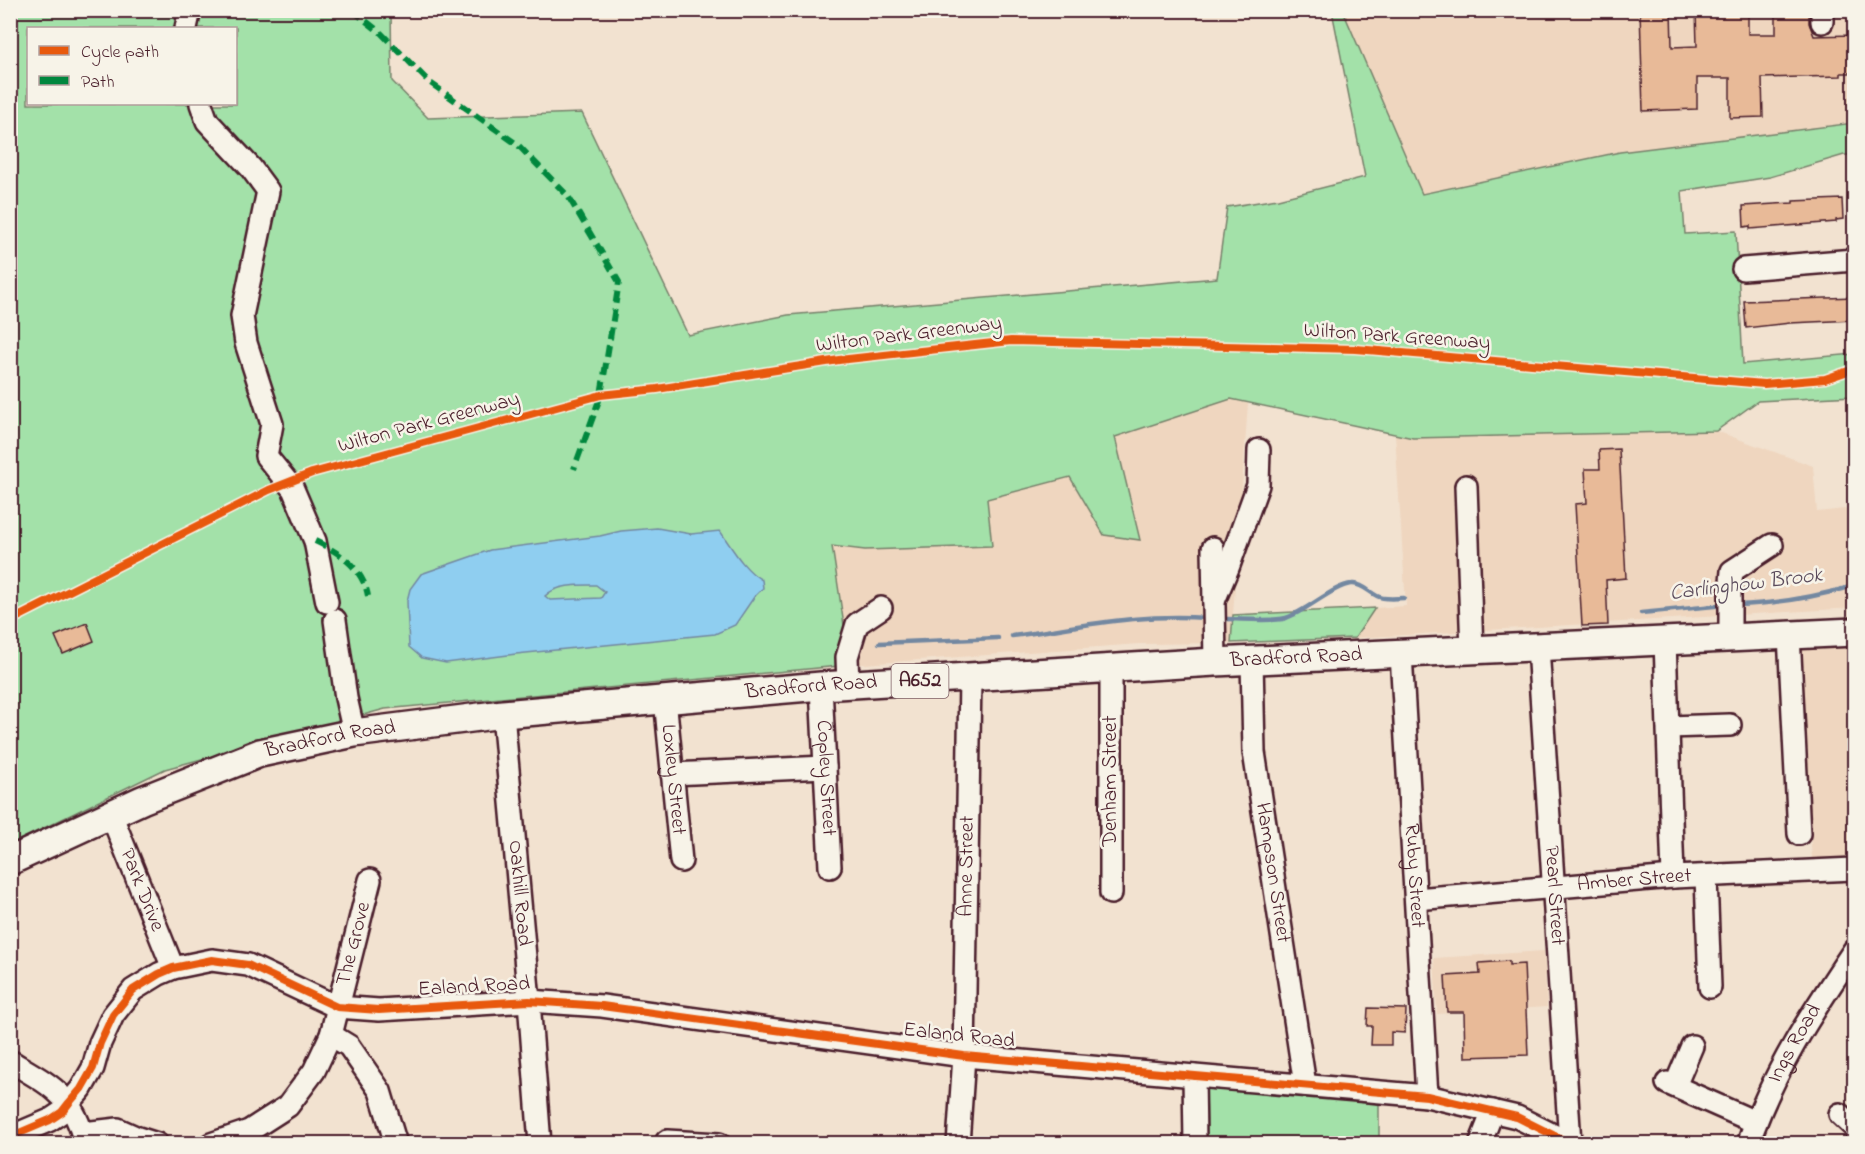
<svg xmlns="http://www.w3.org/2000/svg" width="1865" height="1154" viewBox="0 0 1865 1154" font-family="'Indie Flower',sans-serif">
  <style>
    .built { fill: #efd6bf }
    .green { fill: #a3e1a9; stroke: #76806a; stroke-width: 1.5; fill-rule: evenodd }
    .water { fill: #8fcef0; stroke: #7388a1; stroke-width: 1.5; fill-rule: evenodd }
    .lines { fill: none; stroke-linecap: round; stroke-linejoin: round }
    .stream { stroke: #7388a1; stroke-width: 4.5 }
    .building { fill: #e8ba98; stroke: #4a1f2b; stroke-width: 1.5 }
    .minor-casing { stroke: #4a1f2b; stroke-width: 26 }
    .major-casing { stroke: #4a1f2b; stroke-width: 32 }
    .minor { stroke: #f7f3e8; stroke-width: 21 }
    .major { stroke: #f7f3e8; stroke-width: 27 }
    .quiet { stroke: #00873e; stroke-width: 6; stroke-dasharray: 12 6; stroke-linecap: butt }
    .cycleway-casing { stroke: #f7f3e8; stroke-width: 11 }
    .cycleway { stroke: #e8590c; stroke-width: 8 }
    .labels { text-anchor: middle; dominant-baseline: central; stroke-width: 5; stroke-linejoin: round; paint-order: stroke }
    .shield { fill: #f7f3e8; stroke: #7e5f64; stroke-width: 1.5 }
    .shield-label { font-size: 20px; font-weight: bold; fill: #4a1f2b }
    .street-label { font-size: 21px; fill: #4a1f2b; stroke: #f7f3e8 }
    .water-label { font-size: 22px; font-style: italic; fill: #5b4b5c; stroke: #f7f3e8 }
  </style>
  <rect width="100%" height="100%" fill="#f2e2d0"/>
  <filter id="ink" filterUnits="userSpaceOnUse"><feTurbulence type="fractalNoise" baseFrequency=".0167" numOctaves="2"/><feDisplacementMap in="SourceGraphic" scale="12" xChannelSelector="R" yChannelSelector="G"/><feConvolveMatrix kernelMatrix="1 2 1 2 8 2 1 2 1" color-interpolation-filters="sRGB"/></filter>
  <g filter="url(#ink)">
    <g class="built">
      <polygon points="1343,11 1854,11 1854,123 1620,152 1422,195"/>
      <polygon points="1231,399 1248,403 1231,643 1139,644 850,665 832,546 865,550 991,546 987,499 1070,477 1104,535 1140,540 1115,437"/>
      <polygon points="1716,431 1813,466 1817,512 1854,508 1854,608 1355,638 1375,608 1406,606 1395,434 1413,438"/>
      <polygon points="1854,642 1854,858 1812,859 1796,648"/>
      <polygon points="1544,951 1547,1007 1437,1014 1434,958"/>
    </g>
    <g class="green">
      <path d="M 11,11 L 391,11 L 392,81 L 428,118 L 582,113 L 688,335 L 788,315 L 1217,278 L 1227,207 L 1278,199 L 1365,177 L 1332,11 L 1343,11 L 1422,194 L 1620,152 L 1854,123 L 1854,155 L 1844,155 L 1770,177 L 1682,191 L 1685,234 L 1736,231 L 1743,364 L 1854,354 L 1854,396 L 1758,401 L 1716,431 L 1413,438 L 1231,399 L 1115,437 L 1140,540 L 1104,535 L 1070,477 L 987,499 L 992,546 L 865,550 L 832,546 L 850,665 L 385,709 L 165,769 L 11,844 ZM 28,28 L 236,28 L 236,104 L 28,104 Z"/>
      <polygon points="1375,608 1355,638 1231,643 1233,615"/>
      <polygon points="1206,1087 1379,1104 1379,1143 1207,1143"/>
    </g>
    <path class="water" d="M 657,528 L 691,534 L 720,531 C 732,548 744,570 762,580 L 763,588 L 754,597 L 735,625 L 715,634 L 516,654 L 446,663 L 422,658 L 409,647 L 407,601 L 410,589 L 421,574 L 490,550 L 600,536 L 621,531 ZM 596,585 L 605,592 L 601,598 L 550,600 L 545,596 C 557,584 580,585 596,585 Z"/>
    <g class="lines">
      <g class="stream">
        <path d="M 1736,605 C 1777,604 1815,597 1854,586"/>
        <polyline points="1641,613 1725,605"/>
        <path d="M 1226,619 C 1241,619 1274,622 1286,618 C 1307,611 1334,585 1352,584 C 1361,583 1369,592 1377,596 C 1385,600 1395,598 1404,598"/>
        <path d="M 1012,636 C 1078,627 1139,613 1206,618"/>
        <polyline points="879,643 998,638"/>
      </g>
    </g>
    <g class="building">
      <polygon points="1640,10 1671,10 1672,47 1697,46 1696,10 1748,10 1748,34 1776,34 1776,10 1809,10 1809,23 1814,36 1854,35 1854,73 1841,73 1841,76 1762,78 1763,117 1730,118 1730,78 1697,78 1697,109 1643,111"/>
      <polygon points="1842,199 1843,219 1836,220 1836,222 1750,229 1750,226 1744,227 1743,206 1793,203 1793,201"/>
      <polygon points="1854,297 1854,320 1790,323 1746,328 1744,301"/>
      <polygon points="1619,449 1626,578 1606,580 1608,625 1582,626 1575,504 1587,503 1585,469 1600,469 1599,450"/>
      <polygon points="87,623 94,641 63,654 55,636"/>
      <polygon points="1509,961 1509,965 1524,964 1528,1055 1465,1057 1464,1012 1447,1012 1445,976 1480,974 1479,963"/>
      <polygon points="1368,1008 1406,1009 1405,1033 1391,1032 1391,1045 1371,1045 1372,1026 1367,1026"/>
    </g>
    <g class="lines">
      <g class="minor-casing">
        <g id="minor">
          <polyline points="1822,10 1822,22"/>
          <polyline points="186,28 190,10"/>
          <polyline points="201,104 207,121 251,168 268,191 242,316 246,343 272,424 266,456 293,489 315,541 327,602"/>
          <polyline points="1743,269 1854,260"/>
          <polyline points="1466,486 1472,650"/>
          <polyline points="1213,548 1215,662"/>
          <polyline points="1214,601 1228,568 1258,485 1259,450"/>
          <polyline points="335,620 346,698 354,733"/>
          <polyline points="1789,635 1799,834"/>
          <polyline points="1730,638 1730,592 1732,571 1772,545"/>
          <polyline points="1665,641 1673,877"/>
          <path id="s1" d="M 1538,647 L 1570,1143"/>
          <path id="s2" d="M 1401,654 L 1427,1096"/>
          <path id="s3" d="M 1252,660 L 1254,752 L 1305,1085"/>
          <polyline points="1111,669 1111,893"/>
          <polyline points="848,685 847,657 857,624 881,608"/>
          <path id="s4" d="M 821,686 L 830,867"/>
          <path id="s5" d="M 665,699 L 681,861"/>
          <path id="s6" d="M 503,714 L 529,1001 L 540,1144"/>
          <polyline points="1668,727 1730,725"/>
          <polyline points="672,774 825,767"/>
          <path id="s7" d="M 111,814 L 173,968"/>
          <polyline points="1706,877 1710,987"/>
          <path id="s8" d="M 1416,899 L 1673,877 L 1854,869"/>
          <polyline points="331,1035 349,1046 380,1091 396,1144"/>
          <path d="M 10,1061 C 50,1085 74,1095 85,1144"/>
          <polyline points="1194,1076 1195,1144"/>
          <polyline points="1667,1083 1755,1122"/>
          <polyline points="1675,1086 1692,1046"/>
          <polyline points="1840,1114 1854,1127"/>
          <polyline points="83,1133 118,1129 138,1138 157,1144"/>
          <polyline points="10,1137 50,1120 62,1112 69,1103 81,1089 93,1068 100,1043 113,1015 133,990 159,974 173,968 212,960 248,965 337,1007 379,1010 529,1001 602,1006 964,1056 1427,1096 1517,1117 1571,1144"/>
          <path id="s9" d="M 211,1144 L 249,1131 L 288,1106 L 314,1071 L 331,1035 L 370,880"/>
          <polyline points="667,1144 667,1141 719,1144"/>
          <path id="s10" d="M 958,1144 L 964,1056 L 970,678"/>
          <polyline points="1480,1144 1493,1111"/>
          <path id="s11" d="M 1748,1144 C 1772,1073 1813,1011 1854,950"/>
        </g>
      </g>
      <g class="major-casing">
        <g id="major">
          <path id="s12" d="M 10,861 L 142,800 L 260,753 L 354,733 L 503,714 L 821,686 L 1215,662 L 1854,632"/>
        </g>
      </g>
      <use href="#minor" class="minor"/>
      <use href="#major" class="major"/>
      <g class="quiet">
        <polyline points="352,10 381,33 429,82 518,145 568,196 619,282 601,395 574,469"/>
        <path d="M 315,541 C 339,552 363,568 368,596"/>
      </g>
      <g class="cycleway-casing">
        <g id="cycleway">
          <polyline points="10,621 269,490 312,473 601,395 657,389 839,360 1011,341 1356,349 1764,384 1825,379 1854,369"/>
          <polyline points="10,1137 50,1120 62,1112 69,1103 81,1089 93,1068 100,1043 113,1015 133,990 159,974 173,968 212,960 248,965 337,1007 379,1010 529,1001 602,1006 964,1056 1427,1096 1517,1117 1571,1144"/>
        </g>
      </g>
      <use href="#cycleway" class="cycleway"/>
    </g>
  </g>
  <g class="labels">
    <rect class="shield" x="891.5" y="664" width="57" height="34" rx="4.5"/>
    <g class="shield-label">
      <text x="920" y="681">A652</text>
    </g>
    <g class="street-label">
      <text transform="translate(909 335) rotate(-7)">Wilton Park Greenway</text>
      <text transform="translate(1397 337) rotate(4)">Wilton Park Greenway</text>
      <text transform="translate(429 423) rotate(-15)">Wilton Park Greenway</text>
      <text stroke="none"><textPath href="#s12" startOffset="1314">Bradford Road</textPath></text>
      <text stroke="none"><textPath href="#s12" startOffset="828">Bradford Road</textPath></text>
      <text stroke="none"><textPath href="#s12" startOffset="344">Bradford Road</textPath></text>
      <text stroke="none"><textPath href="#s4" startOffset="92">Copley Street</textPath></text>
      <text stroke="none"><textPath href="#s5" startOffset="81">Loxley Street</textPath></text>
      <text transform="translate(1111 781) rotate(-90)">Denham Street</text>
      <text stroke="none"><textPath href="#s10" startOffset="278">Anne Street</textPath></text>
      <text stroke="none"><textPath href="#s3" startOffset="214">Hampson Street</textPath></text>
      <text stroke="none"><textPath href="#s2" startOffset="222">Ruby Street</textPath></text>
      <text stroke="none"><textPath href="#s8" startOffset="219">Amber Street</textPath></text>
      <text stroke="none"><textPath href="#s7" startOffset="82">Park Drive</textPath></text>
      <text stroke="none"><textPath href="#s6" startOffset="180">Oakhill Road</textPath></text>
      <text stroke="none"><textPath href="#s1" startOffset="249">Pearl Street</textPath></text>
      <text stroke="none"><textPath href="#s9" startOffset="264">The Grove</textPath></text>
      <text transform="translate(474 987) rotate(-3)">Ealand Road</text>
      <text transform="translate(959 1036) rotate(6)">Ealand Road</text>
      <text stroke="none"><textPath href="#s11" startOffset="111">Ings Road</textPath></text>
    </g>
    <g class="water-label">
      <text transform="translate(1746 585) rotate(-7)">Carlinghow Brook</text>
    </g>
  </g>
  <rect width="1865" height="1154" fill="none" stroke="#f7f3e8" stroke-width="36"/>
  <rect x="18" y="18" width="1829" height="1118" fill="none" stroke="#4a1f2b" stroke-width="2" filter="url(#ink)"/>
  <rect x="27" y="27" width="210" height="78" fill="#f7f3e8" stroke="#b29e9c" stroke-width="1.5"/>
  <rect x="39" y="46" width="30" height="9" fill="#e8590c" stroke="#b29e9c" stroke-width="1.5"/>
  <text x="81" y="57" font-size="18" fill="#4a1f2b">Cycle path</text>
  <rect x="39" y="76" width="30" height="9" fill="#00873e" stroke="#b29e9c" stroke-width="1.5"/>
  <text x="81" y="87" font-size="18" fill="#4a1f2b">Path</text>
</svg>
